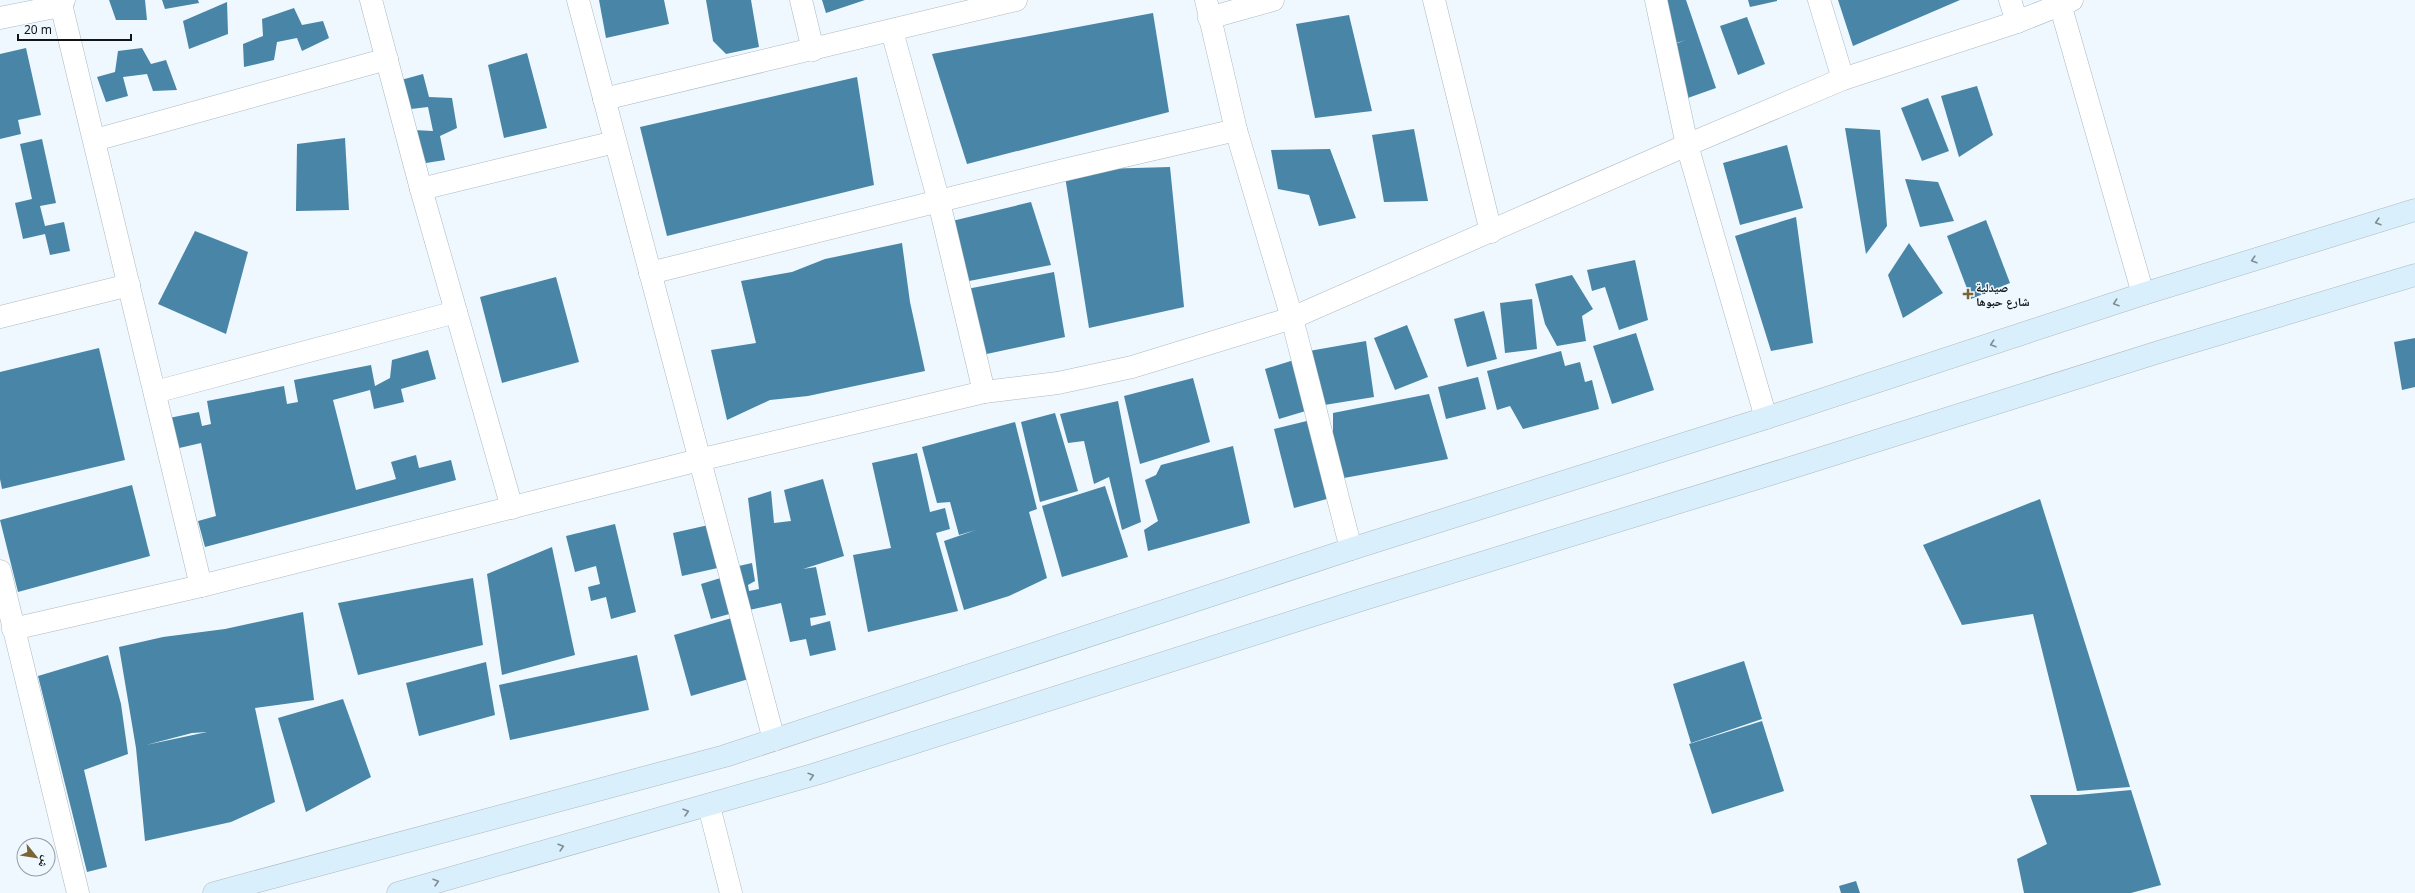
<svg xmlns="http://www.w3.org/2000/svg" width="2415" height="893" viewBox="0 0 2415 893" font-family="'Noto Sans','Noto Naskh Arabic',sans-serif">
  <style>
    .building { fill: #4885a6; fill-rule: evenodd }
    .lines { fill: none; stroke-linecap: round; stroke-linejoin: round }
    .street-casing { stroke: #adb9c0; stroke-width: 23 }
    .secondary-casing { stroke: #adb9c0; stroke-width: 23 }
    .street { stroke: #fff; stroke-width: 22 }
    .secondary { stroke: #daeffc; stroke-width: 22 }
    .oneway { stroke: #808d95 }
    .poi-dot { fill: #7b6535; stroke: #eef8fe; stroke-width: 1.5 }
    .labels { text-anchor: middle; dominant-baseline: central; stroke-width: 3; stroke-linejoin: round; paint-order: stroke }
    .poi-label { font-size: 12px; font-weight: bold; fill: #111518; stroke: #eef8fe; text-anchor: start }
  </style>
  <rect width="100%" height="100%" fill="#eef8fe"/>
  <g class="building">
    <polygon points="109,0 145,0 147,20 116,20"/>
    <polygon points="162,0 198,0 199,3 165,9"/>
    <polygon points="599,0 664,0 669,24 606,38"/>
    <polygon points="706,0 751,0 759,47 726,54 713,41"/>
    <polygon points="822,0 865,0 826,13"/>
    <polygon points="1649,0 1686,0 1716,88 1685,99 1667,47 1686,40 1664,47"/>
    <polygon points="1748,0 1777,0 1777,1 1750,7"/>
    <polygon points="1838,0 1960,0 1853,46"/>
    <polygon points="227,2 228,34 189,49 183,21"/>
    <polygon points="294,8 302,25 323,21 329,38 302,51 297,38 277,42 274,60 244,67 243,44 263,36 262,19"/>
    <polygon points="1153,13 1169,112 967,164 932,54"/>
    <polygon points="1349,15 1372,111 1315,118 1296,24"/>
    <polygon points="1747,17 1765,64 1738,75 1720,26"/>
    <polygon points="26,48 41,115 18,120 21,134 0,139 0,54"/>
    <polygon points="142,48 151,64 166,60 177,90 153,91 147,74 123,77 128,96 106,102 97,77 115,72 118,51"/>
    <polygon points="527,53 547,128 504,138 488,65"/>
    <polygon points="423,74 429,97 452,98 457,128 440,136 445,160 426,163 413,130 433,131 428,107 411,109 401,80"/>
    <polygon points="857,77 874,185 667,236 640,127"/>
    <polygon points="1977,86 1993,135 1959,157 1941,96"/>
    <polygon points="1928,98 1949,151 1922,161 1901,108"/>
    <polygon points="1845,128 1880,130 1887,226 1866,254"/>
    <polygon points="1414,129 1428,201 1384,202 1372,135"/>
    <polygon points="345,138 349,210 296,211 297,144"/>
    <polygon points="42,139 56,203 40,206 45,226 64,222 70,251 50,255 45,234 23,239 15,203 32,199 20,144"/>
    <polygon points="1787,145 1803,208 1740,225 1723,163"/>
    <polygon points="1330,149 1356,218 1319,226 1309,195 1278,189 1271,150"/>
    <polygon points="1170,167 1184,307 1089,328 1064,170"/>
    <polygon points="1905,179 1938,182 1954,221 1920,227"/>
    <polygon points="1031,202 1051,265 964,282 952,221"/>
    <polygon points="1796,217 1813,343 1771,351 1735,236"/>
    <polygon points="1986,220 2010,283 1971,299 1947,236"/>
    <polygon points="195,231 248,252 226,334 158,304"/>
    <polygon points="902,243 910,302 925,371 808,396 770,400 727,420 711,350 756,343 741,281 792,272 825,259"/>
    <polygon points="1909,243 1943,293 1903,318 1888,275"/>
    <polygon points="1635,260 1648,320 1619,330 1605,287 1592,291 1587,270"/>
    <polygon points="1054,272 1065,337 982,355 967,289"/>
    <polygon points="1572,275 1593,309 1582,316 1586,341 1557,346 1545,324 1535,284"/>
    <polygon points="556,277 579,362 502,383 480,297"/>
    <polygon points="1532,299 1537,349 1505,353 1500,303"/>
    <polygon points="1484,311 1497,359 1467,367 1454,319"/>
    <polygon points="1407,325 1428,377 1395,390 1374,338"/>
    <polygon points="1636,333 1654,390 1612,404 1593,346"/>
    <polygon points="2415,338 2415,387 2402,390 2394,342"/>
    <polygon points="1366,341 1374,397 1318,406 1309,351"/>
    <polygon points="99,348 125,460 2,489 0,479 0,372"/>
    <polygon points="428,350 436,379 401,389 404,402 374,409 370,390 333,400 356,490 396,479 391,462 416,455 419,468 451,460 456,480 205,547 198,521 216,516 201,443 175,449 169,418 199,412 202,426 211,424 207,401 284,386 287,404 298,402 294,380 371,365 375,386 390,378 392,360"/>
    <polygon points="1561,351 1565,366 1580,362 1585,382 1592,380 1599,409 1523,429 1510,406 1497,410 1487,371"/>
    <polygon points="1294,360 1309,410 1279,419 1265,369"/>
    <polygon points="1478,377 1486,409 1446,419 1438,387"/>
    <polygon points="1193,378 1210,442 1140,464 1124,396"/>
    <polygon points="1429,394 1448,459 1333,480 1333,413"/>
    <polygon points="1118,401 1141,522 1122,530 1109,477 1094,484 1084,441 1068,443 1060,414"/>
    <polygon points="1055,413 1078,491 1040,502 1021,422"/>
    <polygon points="1315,419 1334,497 1294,508 1274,429"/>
    <polygon points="1015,422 1037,509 1029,512 1047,578 1009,596 964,610 944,541 976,530 959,535 950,502 937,503 922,447"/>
    <polygon points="1233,446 1250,523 1148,551 1144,530 1158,521 1145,480 1156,475 1161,465"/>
    <polygon points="917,453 930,512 945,508 950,529 936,533 958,611 868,632 853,555 891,548 872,463"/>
    <polygon points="823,479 844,556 803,569 816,567 826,615 810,618 811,626 830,621 836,650 810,656 806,639 790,642 781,603 740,612 730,568 752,563 755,581 748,585 749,591 759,589 748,498 771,491 774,523 791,521 784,490"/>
    <polygon points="132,485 150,556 18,592 0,520"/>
    <polygon points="1105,486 1128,557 1062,577 1042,506"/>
    <polygon points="2040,499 2130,787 2077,791 2033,614 1962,625 1923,545"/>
    <polygon points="615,524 636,612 611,619 606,597 591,601 588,587 600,584 596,566 575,572 566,536"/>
    <polygon points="713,524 722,567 682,576 673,533"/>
    <polygon points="552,547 575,655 502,675 487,574"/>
    <polygon points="727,576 737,612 711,619 701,584"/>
    <polygon points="473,578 483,645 358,675 338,603"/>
    <path d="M 303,612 L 314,700 L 255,708 L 275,802 L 231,822 L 145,841 L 136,748 L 119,647 L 163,637 L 225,629 ZM 207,732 L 146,745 L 192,733 Z"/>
    <polygon points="735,617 752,678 691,696 674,635"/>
    <polygon points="108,655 121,704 128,754 84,770 107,867 87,872 38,676"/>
    <polygon points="637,655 649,710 510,740 499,685"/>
    <polygon points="1744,661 1762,719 1691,743 1673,684"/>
    <polygon points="486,662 495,715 419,736 406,683"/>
    <polygon points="343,699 371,777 306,812 278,718"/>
    <polygon points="1762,721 1784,791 1712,814 1689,744"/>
    <polygon points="2131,790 2161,885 2131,893 2024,893 2017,859 2047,844 2030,795 2078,795"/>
    <polygon points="1856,881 1860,893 1841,893 1839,886"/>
  </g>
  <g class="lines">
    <g class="street-casing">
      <g id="street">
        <polyline points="60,0 201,586"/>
        <polyline points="371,0 421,189 512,508"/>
        <polyline points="578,0 774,740"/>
        <polyline points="801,0 813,50"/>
        <polyline points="1206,0 1236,130 1292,318 1351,549"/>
        <polyline points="1434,0 1491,232"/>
        <polyline points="1656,0 1687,145 1766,418"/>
        <polyline points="1819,0 1843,79"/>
        <polyline points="2010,0 2017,22"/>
        <polyline points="2060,4 2143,294"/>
        <polyline points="0,18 55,7 64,0"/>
        <polyline points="1209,18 1273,0"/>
        <polyline points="892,31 939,202 984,392"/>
        <polyline points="604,99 1016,0"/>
        <polyline points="95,140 387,59"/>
        <polyline points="421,189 615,142"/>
        <polyline points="650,273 1064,170 1236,130"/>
        <polyline points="0,317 129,285"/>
        <polyline points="155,392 456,312"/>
        <polyline points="0,571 78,893"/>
        <polyline points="13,629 201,586 699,460 984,392 1058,383 1132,367 1292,318 1687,145 1843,79 2017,22 2072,0"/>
        <polyline points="709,806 731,893"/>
      </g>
    </g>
    <g class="secondary-casing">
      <g id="secondary">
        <polyline points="214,893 725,756 1351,549 1766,418 2143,294 2415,210"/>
        <polyline points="398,893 816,774 1364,599 1787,469 2162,351 2415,275"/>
      </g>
    </g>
    <use href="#street" class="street"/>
    <use href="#secondary" class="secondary"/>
  </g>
  <defs><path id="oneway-chevron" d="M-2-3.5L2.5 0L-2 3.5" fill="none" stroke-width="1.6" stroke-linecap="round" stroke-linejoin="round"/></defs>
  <g class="oneway">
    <use href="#oneway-chevron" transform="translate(2378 222) rotate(163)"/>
    <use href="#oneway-chevron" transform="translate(2254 260) rotate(163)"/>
    <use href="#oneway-chevron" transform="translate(2116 303) rotate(162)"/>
    <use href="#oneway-chevron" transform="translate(1993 344) rotate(162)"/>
    <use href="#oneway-chevron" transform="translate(811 776) rotate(-17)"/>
    <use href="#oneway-chevron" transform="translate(686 812) rotate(-16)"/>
    <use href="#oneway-chevron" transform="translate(561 847) rotate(-16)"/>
    <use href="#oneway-chevron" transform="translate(436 882) rotate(-16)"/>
  </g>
  <path class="poi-dot" d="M1966 288h4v4h4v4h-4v4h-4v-4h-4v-4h4z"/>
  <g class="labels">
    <g class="poi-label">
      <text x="1976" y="287">صيدلية<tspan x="1976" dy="14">شارع حبوها</tspan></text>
    </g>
  </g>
  <g transform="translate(36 857) rotate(120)"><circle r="19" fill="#eef8fe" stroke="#969da2"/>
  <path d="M0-3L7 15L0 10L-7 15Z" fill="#7b6535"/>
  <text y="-6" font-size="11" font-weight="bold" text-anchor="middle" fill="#111518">ش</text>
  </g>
  <path d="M18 34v6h113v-6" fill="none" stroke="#111518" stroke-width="2"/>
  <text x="24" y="34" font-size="12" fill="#111518" stroke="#eef8fe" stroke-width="3" paint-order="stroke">20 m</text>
</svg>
